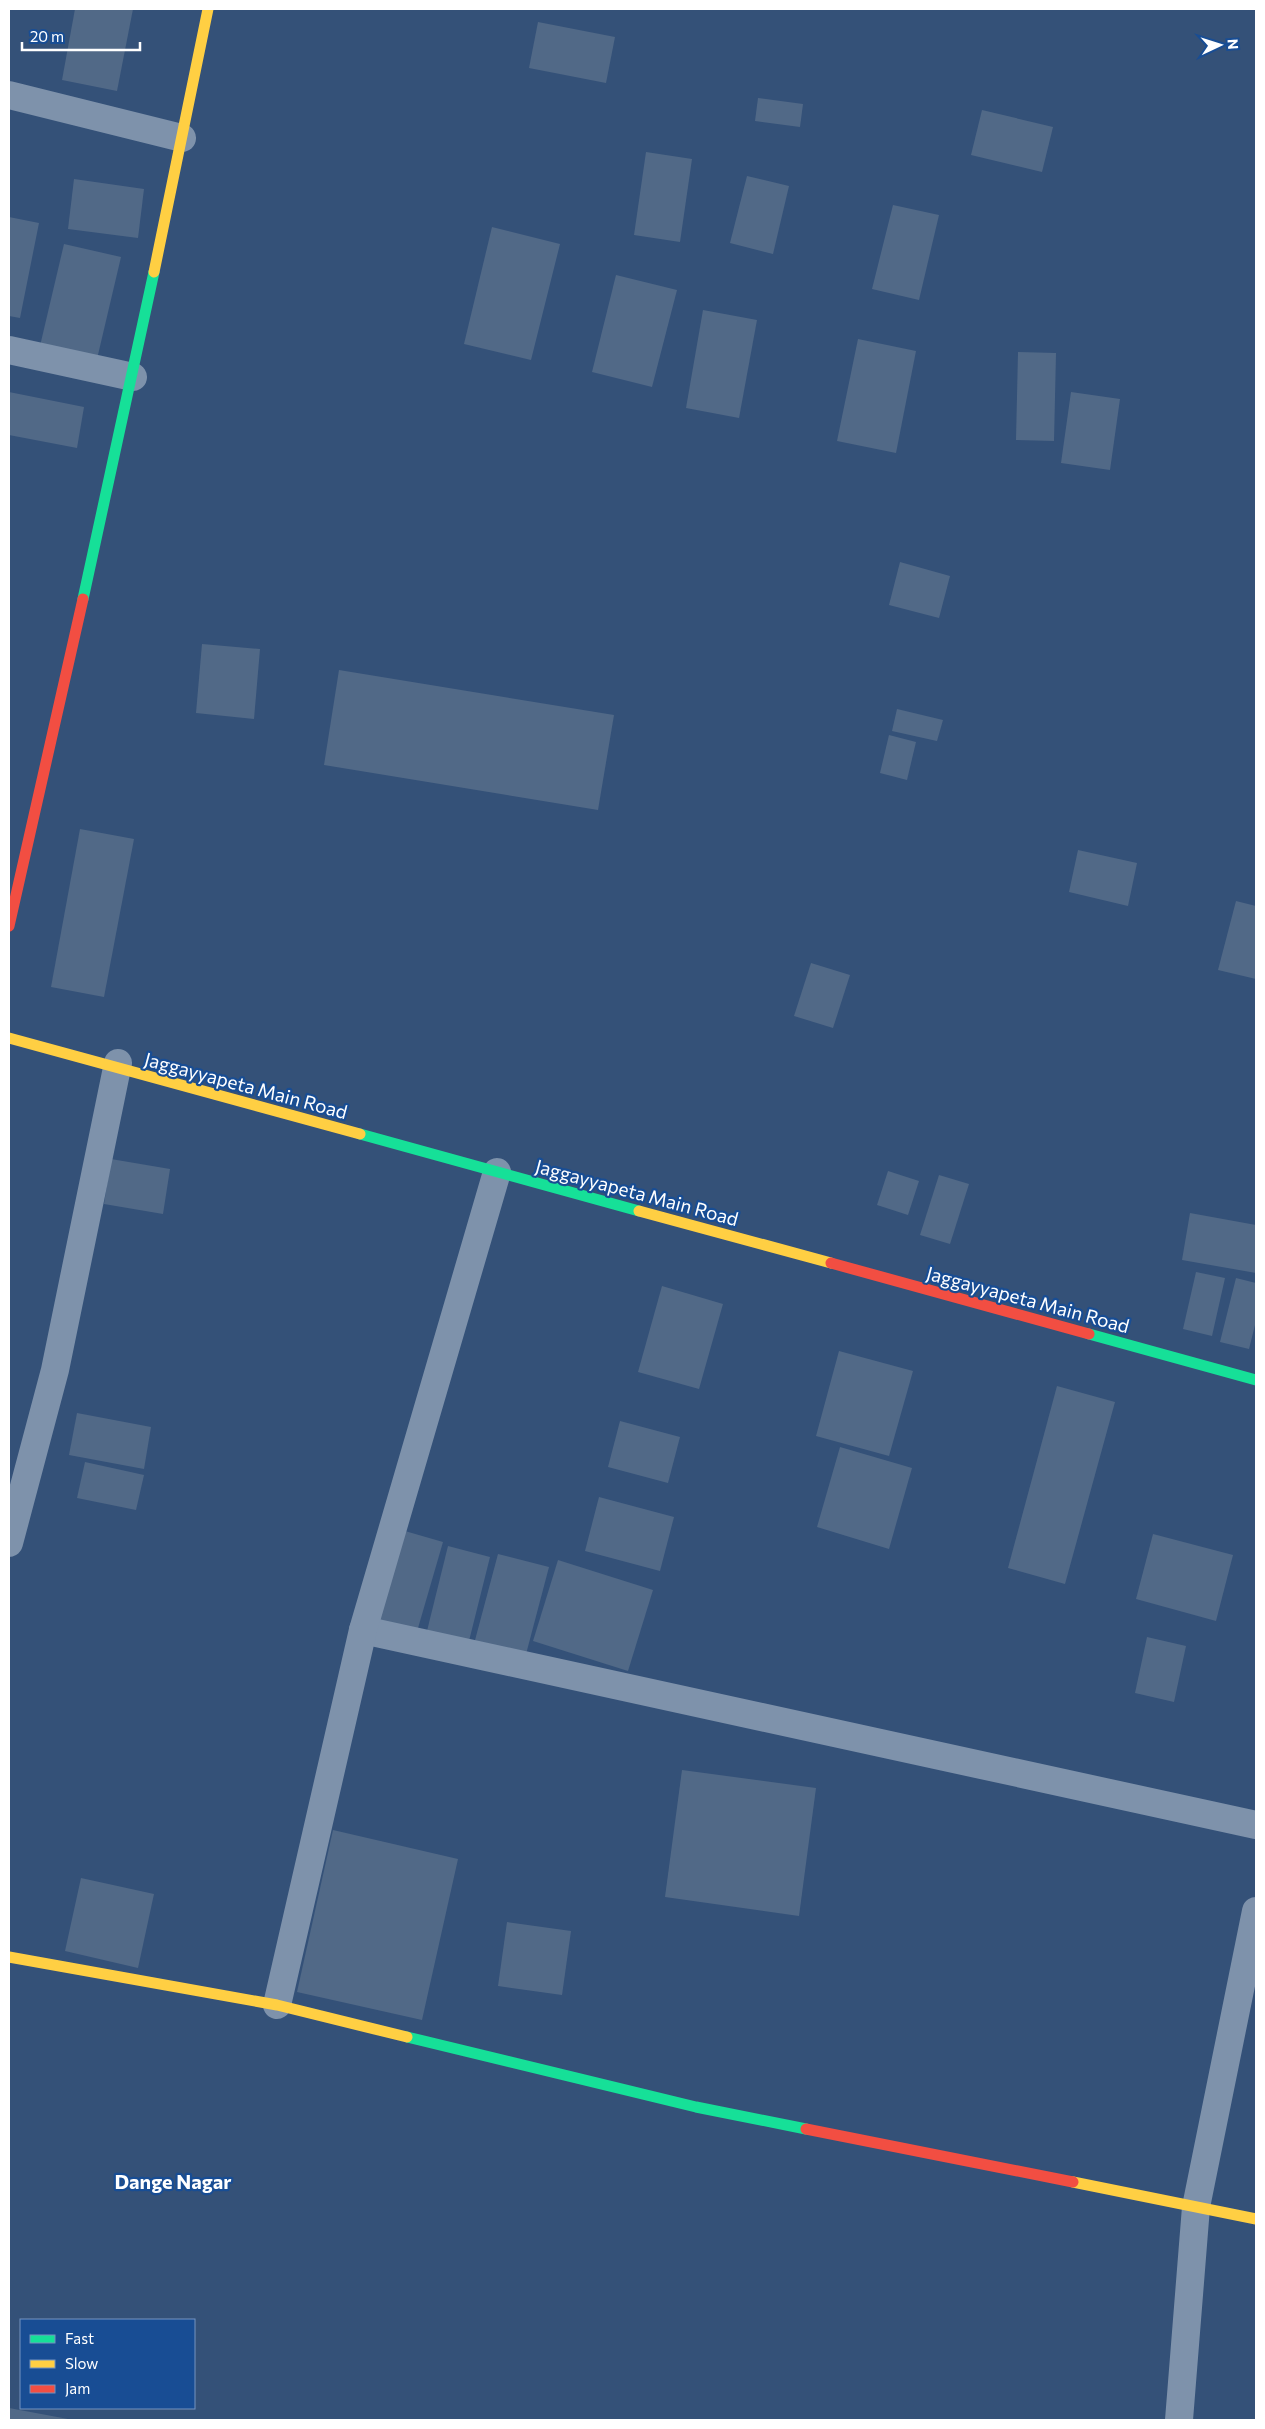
<svg xmlns="http://www.w3.org/2000/svg" width="1265" height="2429" viewBox="0 0 1265 2429" font-family="Commissioner,sans-serif">
  <style>
    .building { fill: #516987 }
    .lines { fill: none; stroke-linecap: round; stroke-linejoin: round }
    .street { stroke: #7e92ab; stroke-width: 28 }
    .fast { stroke: #16e098; stroke-width: 11 }
    .slow { stroke: #ffcf43; stroke-width: 11 }
    .jam { stroke: #f24e42; stroke-width: 11 }
    .labels { text-anchor: middle; dominant-baseline: central; stroke-width: 4.5; stroke-linejoin: round; paint-order: stroke }
    .street-label { font-size: 19px; fill: #fff; stroke: #184d94 }
    .neighbourhood-label { font-size: 20px; font-weight: bold; fill: #fff; stroke: #184d94 }
  </style>
  <rect width="100%" height="100%" fill="#345178"/>
  <g class="building">
    <polygon points="75,9 133,9 117,91 62,80"/>
    <polygon points="538,22 615,37 606,83 529,68"/>
    <polygon points="758,98 803,104 800,127 755,121"/>
    <polygon points="982,110 1053,127 1042,172 971,155"/>
    <polygon points="646,152 692,159 680,242 634,235"/>
    <polygon points="747,176 789,186 773,254 730,243"/>
    <polygon points="74,179 144,189 138,238 68,229"/>
    <polygon points="893,205 939,215 919,300 872,289"/>
    <polygon points="9,217 39,223 20,318 9,316"/>
    <polygon points="492,227 560,244 531,360 464,344"/>
    <polygon points="64,244 121,257 97,359 40,346"/>
    <polygon points="616,275 677,290 652,387 592,372"/>
    <polygon points="703,310 757,320 739,418 686,408"/>
    <polygon points="858,339 916,351 896,453 837,441"/>
    <polygon points="1018,352 1056,353 1054,441 1016,440"/>
    <polygon points="9,392 84,407 77,448 9,435"/>
    <polygon points="1071,392 1120,399 1110,470 1061,463"/>
    <polygon points="900,562 950,576 939,618 889,605"/>
    <polygon points="202,644 260,649 254,719 196,713"/>
    <polygon points="339,670 614,715 598,810 324,765"/>
    <polygon points="897,709 943,720 937,741 892,731"/>
    <polygon points="889,735 916,742 907,780 880,773"/>
    <polygon points="80,829 134,839 104,997 51,987"/>
    <polygon points="1078,850 1137,863 1128,906 1069,892"/>
    <polygon points="1236,901 1256,906 1256,979 1218,970"/>
    <polygon points="811,963 850,975 833,1028 794,1016"/>
    <polygon points="111,1159 170,1169 163,1214 104,1204"/>
    <polygon points="888,1171 919,1181 908,1215 877,1205"/>
    <polygon points="939,1175 969,1184 950,1244 920,1235"/>
    <polygon points="1190,1213 1256,1225 1256,1273 1182,1260"/>
    <polygon points="1196,1272 1225,1278 1212,1336 1183,1329"/>
    <polygon points="1236,1278 1256,1283 1256,1321 1249,1349 1220,1342"/>
    <polygon points="662,1286 723,1304 699,1389 638,1372"/>
    <polygon points="839,1351 913,1371 889,1456 816,1436"/>
    <polygon points="1057,1386 1115,1402 1065,1584 1008,1568"/>
    <polygon points="77,1413 151,1427 144,1469 69,1455"/>
    <polygon points="620,1421 680,1437 668,1483 608,1467"/>
    <polygon points="840,1447 912,1468 889,1549 817,1527"/>
    <polygon points="85,1462 144,1475 136,1510 77,1498"/>
    <polygon points="599,1497 674,1517 660,1571 585,1551"/>
    <polygon points="398,1529 443,1542 416,1635 372,1621"/>
    <polygon points="1153,1534 1233,1555 1216,1621 1136,1599"/>
    <polygon points="448,1546 490,1557 468,1645 426,1635"/>
    <polygon points="498,1554 549,1567 525,1658 474,1644"/>
    <polygon points="558,1560 653,1590 628,1671 533,1641"/>
    <polygon points="1147,1637 1186,1646 1174,1702 1135,1693"/>
    <polygon points="682,1770 816,1788 799,1916 665,1897"/>
    <polygon points="333,1830 458,1859 422,2020 297,1992"/>
    <polygon points="81,1878 154,1894 138,1968 65,1951"/>
    <polygon points="507,1922 571,1931 562,1995 498,1986"/>
    <polygon points="9,2408 68,2419 67,2420 9,2420"/>
  </g>
  <g class="lines">
    <g class="street">
      <polyline points="9,95 182,138"/>
      <polyline points="9,350 133,377"/>
      <polyline points="9,1543 55,1370 118,1063"/>
      <polyline points="363,1630 1256,1825"/>
      <polyline points="277,2005 363,1630 497,1172"/>
      <polyline points="1179,2420 1196,2207 1256,1911"/>
    </g>
    <g class="fast">
      <polyline points="83,599 154,272"/>
      <polyline points="360,1134 639,1211"/>
      <polyline points="1089,1334 1256,1380"/>
      <polyline points="407,2037 696,2107 806,2129"/>
    </g>
    <g class="slow">
      <polyline points="154,272 208,9"/>
      <polyline points="9,1038 360,1134"/>
      <polyline points="639,1211 831,1263"/>
      <polyline points="9,1957 277,2005 407,2037"/>
      <polyline points="1073,2182 1256,2219"/>
    </g>
    <g class="jam">
      <polyline points="9,926 83,599"/>
      <polyline points="831,1263 1089,1334"/>
      <polyline points="806,2129 1073,2182"/>
    </g>
  </g>
  <g class="labels">
    <g class="street-label">
      <text transform="translate(246 1085) rotate(15)">Jaggayyapeta Main Road</text>
      <text transform="translate(637 1192) rotate(15)">Jaggayyapeta Main Road</text>
      <text transform="translate(1028 1299) rotate(15)">Jaggayyapeta Main Road</text>
    </g>
    <g class="neighbourhood-label">
      <text x="173" y="2181">Dange Nagar</text>
    </g>
  </g>
  <rect width="1265" height="2429" fill="none" stroke="#ffffff" stroke-width="20"/>
  <rect x="20" y="2319" width="175" height="90" fill="#184d94" stroke="#7494bf"/>
  <rect x="30" y="2335" width="25" height="8" fill="#16e098" stroke="#7494bf"/>
  <text x="65" y="2344" font-size="15" fill="#ffffff">Fast</text>
  <rect x="30" y="2360" width="25" height="8" fill="#ffcf43" stroke="#7494bf"/>
  <text x="65" y="2369" font-size="15" fill="#ffffff">Slow</text>
  <rect x="30" y="2385" width="25" height="8" fill="#f24e42" stroke="#7494bf"/>
  <text x="65" y="2394" font-size="15" fill="#ffffff">Jam</text>
  <g transform="translate(1220 45) rotate(86)" stroke="#184d94" stroke-width="4" paint-order="stroke">
  <path d="M0-4L9 19L0 12L-9 19Z" fill="#ffffff"/>
  <text y="-8" font-size="14" font-weight="bold" text-anchor="middle" fill="#ffffff">N</text>
  </g>
  <path d="M22 42v8h118v-8" fill="none" stroke="#ffffff" stroke-width="2.5"/>
  <text x="30" y="42" font-size="15" fill="#ffffff" stroke="#184d94" stroke-width="4" paint-order="stroke">20 m</text>
</svg>
